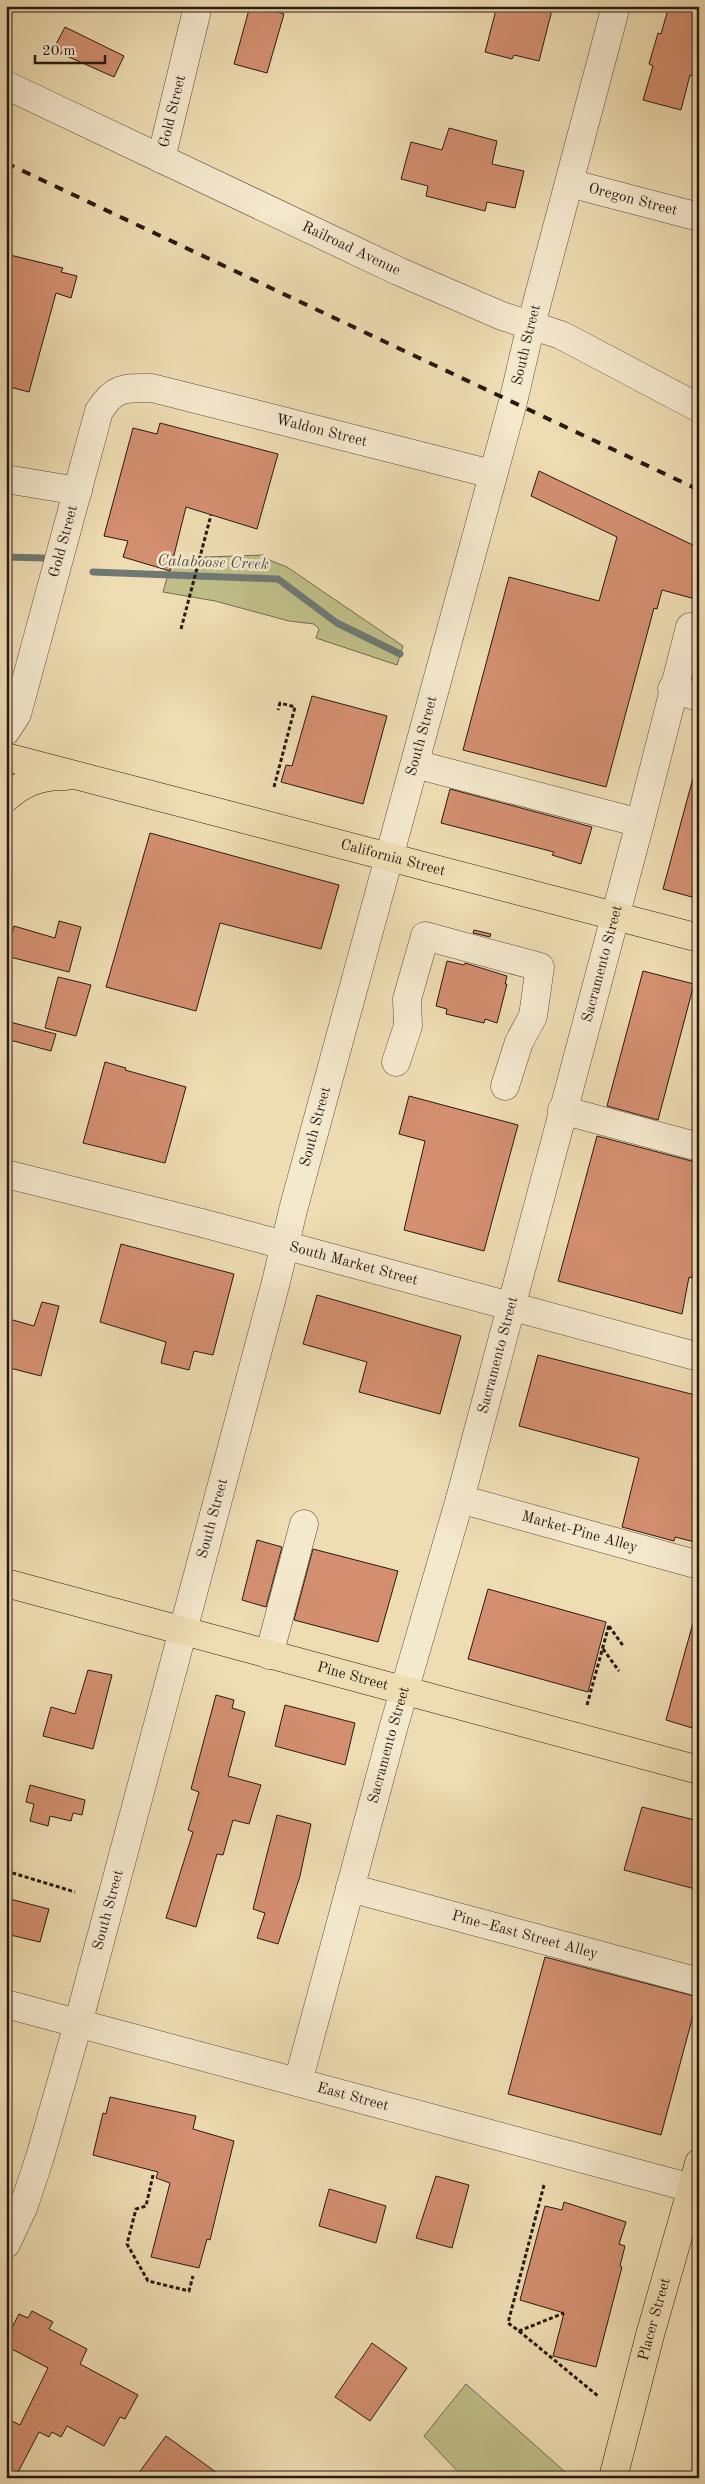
<svg xmlns="http://www.w3.org/2000/svg" width="705" height="2484" viewBox="0 0 705 2484" font-family="'Old Standard TT',serif">
  <style>
    .green { fill: #bfbe88; stroke: #746c4e }
    .lines { fill: none; stroke-linecap: round; stroke-linejoin: round }
    .stream { stroke: #6e7974; stroke-width: 7 }
    .building { fill: #d38f70; stroke: #291913 }
    .minor-casing { stroke: #5a4a3b; stroke-width: 29 }
    .major-casing { stroke: #291913; stroke-width: 29 }
    .path { stroke: #291913; stroke-width: 3; stroke-dasharray: 4 2.5; stroke-linecap: butt }
    .minor { stroke: #f4e8cd; stroke-width: 28 }
    .major { stroke: #eedcb2; stroke-width: 28 }
    .rail { stroke: #291913; stroke-width: 4; stroke-dasharray: 9 9; stroke-linecap: butt }
    .labels { text-anchor: middle; dominant-baseline: central; stroke-width: 5; stroke-linejoin: round; paint-order: stroke }
    .street-label { font-size: 15px; fill: #291913; stroke: #f4e8cd }
    .water-label { font-size: 16px; font-style: italic; fill: #51514c; stroke: #f4e8cd }
  </style>
  <rect width="100%" height="100%" fill="#eedcb2"/>
  <filter id="stains"><feTurbulence type="fractalNoise" baseFrequency=".004" numOctaves="4"/><feColorMatrix values="0 0 0 0 .2 0 0 0 0 .09 0 0 0 0 .02 0 0 0 .5 -.17"/></filter>
  <radialGradient id="worn" r=".72"><stop offset=".6" stop-color="#630" stop-opacity="0"/><stop offset="1" stop-color="#630" stop-opacity=".3"/></radialGradient>
  <g class="green">
    <polygon points="264,555 264,558 287,567 403,646 397,665 316,638 319,629 314,624 289,621 215,601 163,592 171,564 206,557"/>
    <polygon points="466,2384 572,2478 464,2478 424,2436"/>
  </g>
  <g class="lines">
    <g class="stream">
      <polyline points="6,557 43,558"/>
      <polyline points="93,572 278,579 337,623 400,654"/>
    </g>
  </g>
  <g class="building">
    <polygon points="250,6 276,6 274,11 284,14 267,73 234,64"/>
    <polygon points="497,6 553,6 539,61 514,55 512,59 485,52"/>
    <polygon points="669,6 699,6 699,58 694,76 690,75 681,110 643,100 653,66 649,64 658,33 661,34"/>
    <polygon points="65,27 124,56 114,77 53,50"/>
    <polygon points="449,128 497,141 492,164 524,171 515,208 487,202 485,211 426,196 428,186 401,179 411,142 442,150"/>
    <polygon points="6,254 63,268 61,272 77,276 71,298 56,293 29,392 6,386"/>
    <polygon points="160,423 278,454 257,529 186,507 170,571 123,557 128,541 104,536 133,428 157,434"/>
    <polygon points="539,471 699,548 699,600 662,590 657,609 654,608 606,787 463,750 509,577 599,601 617,537 531,496"/>
    <polygon points="312,696 387,716 363,804 281,782 286,765 292,766"/>
    <polygon points="693,778 699,779 699,899 663,889"/>
    <polygon points="450,789 592,827 581,864 552,855 554,852 441,823"/>
    <polygon points="150,833 339,885 321,949 220,923 196,1011 106,987"/>
    <polygon points="59,921 81,927 69,972 6,956 14,926 55,938"/>
    <polygon points="474,930 491,934 490,937 473,933"/>
    <polygon points="447,961 464,965 465,963 507,976 505,984 507,984 497,1023 485,1019 484,1023 446,1014 447,1009 436,1006"/>
    <polygon points="643,971 694,984 658,1120 607,1106"/>
    <polygon points="58,977 91,985 76,1036 45,1028"/>
    <polygon points="6,1021 56,1034 51,1051 6,1039"/>
    <polygon points="105,1062 126,1068 125,1070 186,1087 165,1163 83,1143"/>
    <polygon points="409,1096 518,1125 484,1251 404,1230 425,1141 399,1134"/>
    <polygon points="597,1136 699,1163 699,1251 692,1278 689,1277 682,1314 558,1281"/>
    <polygon points="121,1244 234,1274 213,1355 194,1351 189,1370 161,1363 166,1342 100,1322"/>
    <polygon points="317,1295 461,1336 440,1414 359,1392 367,1362 303,1344"/>
    <polygon points="42,1302 59,1306 41,1376 6,1367 6,1318 34,1326"/>
    <polygon points="538,1355 699,1396 699,1543 675,1537 674,1541 622,1527 639,1458 519,1426"/>
    <polygon points="257,1540 282,1547 266,1607 242,1600"/>
    <polygon points="313,1549 398,1571 378,1642 294,1620"/>
    <polygon points="488,1589 606,1622 588,1692 468,1659"/>
    <polygon points="693,1623 699,1623 699,1730 666,1720"/>
    <polygon points="88,1670 112,1675 93,1749 43,1736 51,1707 75,1714"/>
    <polygon points="216,1695 234,1700 232,1708 245,1712 228,1776 261,1785 249,1824 233,1820 223,1855 217,1854 196,1927 166,1918 193,1832 188,1830 199,1792 191,1789"/>
    <polygon points="285,1705 355,1723 345,1765 275,1746"/>
    <polygon points="30,1785 85,1800 82,1815 73,1813 71,1821 50,1816 48,1826 30,1821 34,1804 26,1802"/>
    <polygon points="642,1807 699,1821 699,1890 624,1870"/>
    <polygon points="277,1815 311,1824 300,1876 278,1944 257,1938 265,1913 253,1909"/>
    <polygon points="6,1898 49,1909 40,1942 6,1934"/>
    <polygon points="545,1957 698,1997 661,2135 508,2094"/>
    <polygon points="110,2097 196,2116 193,2129 234,2141 210,2240 207,2239 199,2268 151,2257 170,2183 156,2178 158,2172 93,2155 103,2113 106,2114"/>
    <polygon points="436,2176 469,2185 452,2248 416,2238"/>
    <polygon points="329,2189 386,2206 376,2243 319,2226"/>
    <polygon points="564,2202 626,2222 619,2244 625,2246 620,2266 622,2267 596,2367 553,2356 564,2313 520,2300 545,2206 562,2210"/>
    <polygon points="32,2311 53,2322 49,2329 87,2349 80,2364 138,2395 125,2419 120,2417 104,2446 67,2426 61,2437 52,2432 49,2437 39,2432 15,2478 6,2478 6,2418 20,2425 48,2368 6,2346 6,2339 19,2314 28,2318"/>
    <polygon points="372,2343 407,2368 370,2421 335,2397"/>
    <polygon points="166,2436 224,2478 135,2478"/>
  </g>
  <g class="lines">
    <g class="minor-casing">
      <g id="minor">
        <path id="s1" d="M 6,85 L 398,271 L 502,316 L 561,335 L 699,408"/>
        <path id="s2" d="M 161,159 L 198,6"/>
        <path id="s3" d="M 569,183 L 699,217"/>
        <polyline points="6,479 78,491"/>
        <polyline points="672,689 699,697"/>
        <path id="s4" d="M 6,731 L 17,714 L 99,411 C 115,386 125,388 152,388 L 492,474"/>
        <polyline points="415,764 640,823"/>
        <polyline points="396,1062 408,1026 407,999 425,936 540,967 533,1016 519,1042 505,1086"/>
        <polyline points="562,1110 699,1147"/>
        <path id="s5" d="M 6,1174 L 202,1223 L 699,1357"/>
        <path id="s6" d="M 460,1499 L 699,1565"/>
        <polyline points="269,1655 304,1524"/>
        <path id="s7" d="M 350,1888 L 699,1982"/>
        <path id="s8" d="M 6,2004 L 699,2190"/>
        <path id="s9" d="M 298,2082 L 393,1729 L 460,1499 L 640,823 L 690,627"/>
        <path id="s10" d="M 6,2244 L 23,2208 L 40,2157 L 78,2024 L 276,1282 L 293,1210 L 513,402 L 531,325 L 616,6"/>
      </g>
    </g>
    <g class="major-casing">
      <g id="major">
        <path id="s11" d="M 6,757 L 699,938"/>
        <path d="M 6,798 C 23,782 42,775 66,776"/>
        <path id="s12" d="M 6,1583 L 699,1770"/>
        <path id="s13" d="M 613,2478 L 650,2335 L 699,2163"/>
      </g>
    </g>
    <g class="path">
      <polyline points="181,629 211,515"/>
      <polyline points="274,787 295,707 280,703 278,710"/>
      <polyline points="694,1610 699,1611"/>
      <polyline points="609,1626 624,1647"/>
      <polyline points="603,1649 619,1671"/>
      <polyline points="587,1705 609,1625"/>
      <polyline points="6,1871 75,1892"/>
      <polyline points="153,2175 146,2206 136,2209 127,2244 148,2281 189,2291 193,2276"/>
      <polyline points="544,2185 508,2323 519,2331 564,2313"/>
      <polyline points="519,2331 598,2396"/>
    </g>
    <use href="#minor" class="minor"/>
    <use href="#major" class="major"/>
    <polyline class="rail" points="6,163 699,490"/>
  </g>
  <g class="labels">
    <g class="street-label">
      <text stroke="none"><textPath href="#s2" startOffset="49">Gold Street</textPath></text>
      <text stroke="none"><textPath href="#s3" startOffset="66">Oregon Street</textPath></text>
      <text stroke="none"><textPath href="#s1" startOffset="382">Railroad Avenue</textPath></text>
      <text stroke="none"><textPath href="#s10" startOffset="1970">South Street</textPath></text>
      <text stroke="none"><textPath href="#s4" startOffset="571">Waldon Street</textPath></text>
      <text stroke="none"><textPath href="#s4" startOffset="199">Gold Street</textPath></text>
      <text stroke="none"><textPath href="#s10" startOffset="1565">South Street</textPath></text>
      <text stroke="none"><textPath href="#s11" startOffset="400">California Street</textPath></text>
      <text stroke="none"><textPath href="#s9" startOffset="1159">Sacramento Street</textPath></text>
      <text stroke="none"><textPath href="#s10" startOffset="1160">South Street</textPath></text>
      <text stroke="none"><textPath href="#s5" startOffset="359">South Market Street</textPath></text>
      <text stroke="none"><textPath href="#s9" startOffset="754">Sacramento Street</textPath></text>
      <text stroke="none"><textPath href="#s10" startOffset="755">South Street</textPath></text>
      <text stroke="none"><textPath href="#s6" startOffset="124">Market-Pine Alley</textPath></text>
      <text stroke="none"><textPath href="#s12" startOffset="359">Pine Street</textPath></text>
      <text stroke="none"><textPath href="#s9" startOffset="349">Sacramento Street</textPath></text>
      <text stroke="none"><textPath href="#s10" startOffset="350">South Street</textPath></text>
      <text stroke="none"><textPath href="#s7" startOffset="181">Pine–East Street Alley</textPath></text>
      <text stroke="none"><textPath href="#s8" startOffset="359">East Street</textPath></text>
      <text stroke="none"><textPath href="#s13" startOffset="164">Placer Street</textPath></text>
    </g>
    <g class="water-label">
      <text transform="translate(213 563) rotate(2)">Calaboose Creek</text>
    </g>
  </g>
  <rect width="705" height="2484" fill="none" stroke="#eedcb2" stroke-width="25"/>
  <rect x="8" y="8" width="690" height="2469" fill="none" stroke="#291913" stroke-width="2.5"/>
  <rect x="12" y="12" width="680" height="2459" fill="none" stroke="#291913"/>
  <path d="M35 55v8h70v-8" fill="none" stroke="#291913" stroke-width="2.5"/>
  <text x="42" y="55" font-size="15" fill="#291913" stroke="#f4e8cd" stroke-width="4" paint-order="stroke">20 m</text>
  <rect width="100%" height="100%" filter="url(#stains)"/>
  <rect width="100%" height="100%" fill="url(#worn)"/>
</svg>
